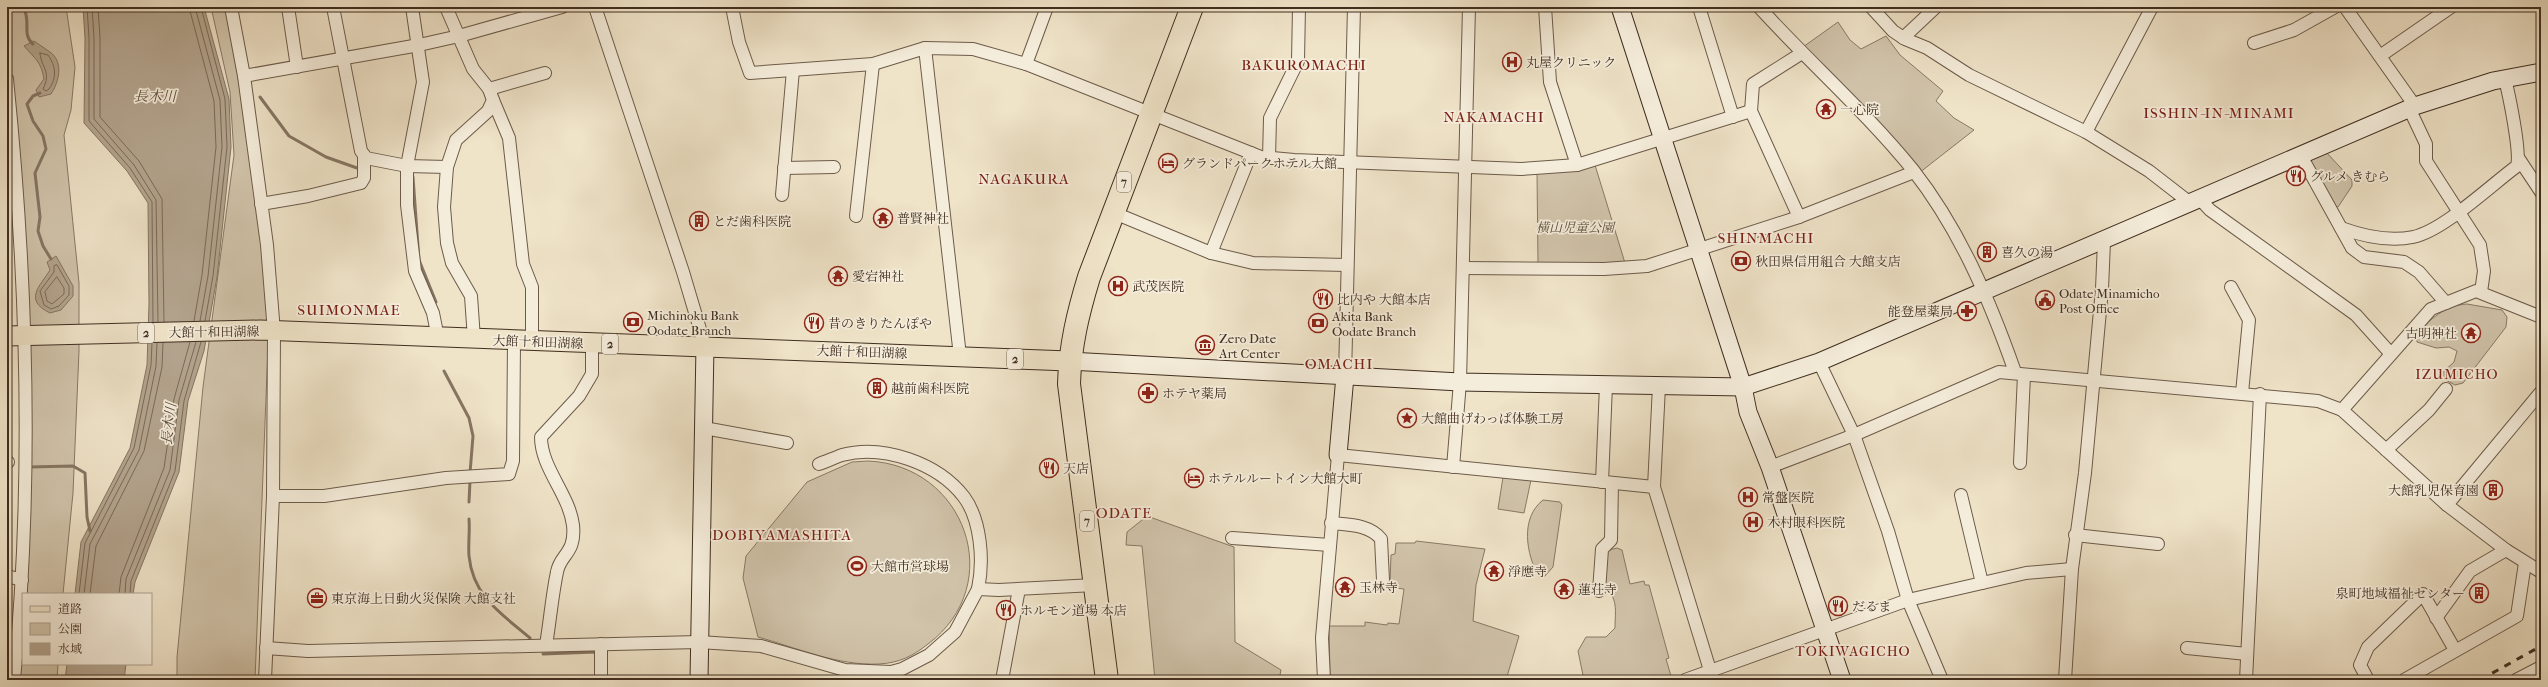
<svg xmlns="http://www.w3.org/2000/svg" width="2548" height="687" viewBox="0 0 2548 687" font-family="'IM FELL French Canon','Noto Serif JP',serif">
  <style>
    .green { fill: #d1c4ab; stroke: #887966 }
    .water { fill: #b4a58f; stroke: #867563 }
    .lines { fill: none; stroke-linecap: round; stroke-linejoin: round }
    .shore { stroke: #7a6a58; stroke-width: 1 }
    .stream { stroke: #867563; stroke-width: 3 }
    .street-casing { stroke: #6c5b4a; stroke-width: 14 }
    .secondary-casing { stroke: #402e20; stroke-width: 19 }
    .primary-casing { stroke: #402e20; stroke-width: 21 }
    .highway-casing { stroke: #402e20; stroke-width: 24 }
    .street { stroke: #f5eddb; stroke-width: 12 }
    .secondary { stroke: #f5eddb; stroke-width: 17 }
    .primary { stroke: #efe3c8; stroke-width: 19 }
    .highway { stroke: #efe3c8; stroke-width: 22 }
    .rail { stroke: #402e20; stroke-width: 3; stroke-dasharray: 7 7; stroke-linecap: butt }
    .labels { text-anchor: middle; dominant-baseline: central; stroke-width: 3.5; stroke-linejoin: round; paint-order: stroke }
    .shield { fill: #f5eddb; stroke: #766758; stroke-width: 1 }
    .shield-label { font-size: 12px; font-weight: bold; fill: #402e20 }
    .poi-label { font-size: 13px; fill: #402e20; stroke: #f5eddb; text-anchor: start }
    .park-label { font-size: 13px; font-style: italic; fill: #5d4c3c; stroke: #f5eddb }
    .street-label { font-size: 13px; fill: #402e20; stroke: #f5eddb }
    .water-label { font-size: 14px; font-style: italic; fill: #5d4c3c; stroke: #f5eddb }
    .neighbourhood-label { font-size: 14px; letter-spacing: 1px; fill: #7a1f14; stroke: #f5eddb }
    .quarter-label { font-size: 15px; letter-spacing: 1px; fill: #7a1f14; stroke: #f5eddb }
  </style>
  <rect width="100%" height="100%" fill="#efe3c8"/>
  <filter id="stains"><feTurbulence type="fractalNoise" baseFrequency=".005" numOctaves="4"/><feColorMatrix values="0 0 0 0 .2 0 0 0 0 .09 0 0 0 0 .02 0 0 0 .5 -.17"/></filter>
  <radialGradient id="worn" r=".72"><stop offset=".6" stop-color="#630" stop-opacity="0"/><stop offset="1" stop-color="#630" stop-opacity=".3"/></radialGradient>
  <g class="green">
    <polygon points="7,7 66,7 75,67 71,110 64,135 79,283 79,351 73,493 63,594 25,594 16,137 7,58"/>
    <polygon points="211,7 229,7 265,270 269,320 255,680 177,680 177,657 203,387 234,155 230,92"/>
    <polygon points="1838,22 1850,40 1861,49 1886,36 1900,55 1943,91 1936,101 1954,118 1974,130 1919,173 1803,47"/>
    <polygon points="2326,152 2352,180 2352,186 2338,207 2333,207 2310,163 2312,158"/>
    <polygon points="1595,165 1625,263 1538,263 1537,172"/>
    <path d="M 2467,304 L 2502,310 L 2507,317 L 2506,327 L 2463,383 L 2455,385 L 2444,379 L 2444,371 L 2454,362 L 2457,351 L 2449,347 L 2436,348 L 2417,342 L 2416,336 C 2429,319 2446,305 2467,304 Z"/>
    <path d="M 868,461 C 965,465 1008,584 928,644 C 913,656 899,663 879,664 C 838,666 797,648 758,637 L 743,578 L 746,556 L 807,482 L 852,462 Z"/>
    <polygon points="1503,477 1531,480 1524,513 1498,509"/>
    <path d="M 1543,500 L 1560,502 L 1562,505 L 1553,567 L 1544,577 L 1539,577 C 1526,554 1520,518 1543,500 Z"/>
    <polygon points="1147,516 1234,547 1235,642 1281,670 1279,680 1155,680 1142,546 1126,545 1127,532"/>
    <polygon points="1416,541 1485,549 1476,585 1473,621 1519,636 1506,680 1402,680 1330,677 1329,626 1365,626 1365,622 1387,625 1388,623 1399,624 1404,589 1396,588 1396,583 1390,583 1391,555 1395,554 1396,543 1415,543"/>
    <path d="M 1617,548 L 1622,550 L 1630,584 L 1644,581 L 1645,585 L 1649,585 L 1669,658 L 1666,659 L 1671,676 L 1661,680 L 1584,680 L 1578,651 L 1586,637 L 1606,637 L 1615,628 C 1615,611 1619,597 1603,587 L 1605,551 Z"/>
    <polygon points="23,620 23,664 58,664 57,680 17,680"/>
  </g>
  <g class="water">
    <polygon points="83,7 204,7 229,99 231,147 217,277 204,351 188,401 179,472 135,582 133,594 75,594 81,542 130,448 147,365 149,304 148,203 127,171 84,123 85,38"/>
    <path d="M 34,41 C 39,45 45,48 50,52 C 64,62 59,82 51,94 L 39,97 L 36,90 L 44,79 C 41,61 35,59 24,46 Z"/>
    <path d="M 56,256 L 73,286 L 73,296 L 61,310 L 50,313 C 23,300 40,286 50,270 L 47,262 Z"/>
    <polygon points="67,664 126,664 124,680 65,680"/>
  </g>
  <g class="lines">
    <g class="shore">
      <polyline points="87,7 89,38 89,121 130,168 152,202 153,322"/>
      <polyline points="92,7 94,38 94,119 134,165 156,200 158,322"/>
      <polyline points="98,7 100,38 100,117 139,161 162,199 164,322"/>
      <polyline points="189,7 214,101 216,147 202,275 194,321"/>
      <polyline points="195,7 220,100 222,147 208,276 200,321"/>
      <polyline points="201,7 225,99 227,147 213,276 205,321"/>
      <path d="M 40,53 L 48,55 C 56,66 57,78 49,89 L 46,91 L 43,89 C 52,71 41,68 40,53 Z"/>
      <polygon points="57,265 69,286 69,295 59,306 51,309 44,305 40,291 54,272 54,266"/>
      <polygon points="57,277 64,288 64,294 52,304 47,301 45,292"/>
      <polyline points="79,594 85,543 134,448 151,365 152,343"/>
      <polyline points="84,594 90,544 139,450 156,366 157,343"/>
      <polyline points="90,594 96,546 144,451 162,367 163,343"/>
      <polyline points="119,594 121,577 164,468 174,399 190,342"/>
      <polyline points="125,594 126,579 170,470 179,400 196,342"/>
      <polyline points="130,594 131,581 175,471 184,401 201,342"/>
    </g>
    <g class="stream">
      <path d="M 23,7 C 32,21 21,34 33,44"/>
      <polyline points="40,93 33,96 27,104 33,121 43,136 46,149 35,173 40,217 38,231 43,246 51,259"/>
      <polyline points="260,97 289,136 326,157 357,168"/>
      <polyline points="413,177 419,260 436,302"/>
      <polyline points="444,371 469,418 473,436 470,473"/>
      <polyline points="29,467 73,466 85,473 87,517 90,531"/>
      <polyline points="469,502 470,481"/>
      <path d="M 469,519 C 470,531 468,544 469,556 C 473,597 502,614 530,638"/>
      <polyline points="543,654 596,652 596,654"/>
    </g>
    <g class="street-casing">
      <g id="street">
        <polyline points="231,7 244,76 267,245 274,332 273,496 265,680"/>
        <polyline points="288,7 297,67"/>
        <polyline points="333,7 361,151 366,158 407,166 447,167"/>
        <polyline points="412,7 423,82 407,166 407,205 415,271 433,313 438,338"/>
        <polyline points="446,7 473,69 489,89 493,100 488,111 456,140 447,167 444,207 447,243 452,263 471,296 474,339"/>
        <polyline points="595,7 683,272 705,346"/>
        <polyline points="732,7 739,42 750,73 873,64 925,48 973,49 1026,64 1261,157 1294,160 1521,169 1577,165 1751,111"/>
        <polyline points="1545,7 1550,82 1577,165"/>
        <polyline points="1699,7 1733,117"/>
        <path d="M 1759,7 C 1809,62 1866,112 1913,170 C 1960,230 1990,301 2015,372"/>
        <polyline points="1871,7 1893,31 1905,39 1927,48 1969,75 2086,132 2149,171 2189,202"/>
        <polyline points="2345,7 2415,106"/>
        <polyline points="1903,38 1936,7"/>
        <polyline points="2254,43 2294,30 2335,7"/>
        <polyline points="925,48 960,356"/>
        <polyline points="2380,56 2451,7"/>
        <polyline points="1026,64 1047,7"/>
        <polyline points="244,76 419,45 459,36 562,7"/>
        <path d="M 7,79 C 27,275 33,484 14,680"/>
        <polyline points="489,89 545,73"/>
        <polyline points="493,100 509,138 523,264 532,287 532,341"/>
        <polyline points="2409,108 2426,144 2426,161 2480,245 2484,271 2481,292"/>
        <polyline points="2086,132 2152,7"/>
        <polyline points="2300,154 2352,248 2364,257 2404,262 2419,272 2446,303"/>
        <polyline points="1269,158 1270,118 1298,61 1299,7"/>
        <polyline points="2519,159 2541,192"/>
        <polyline points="784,168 834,167"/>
        <polyline points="782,195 793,70"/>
        <polyline points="2199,198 2210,210 2356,315 2391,354"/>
        <polyline points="261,204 308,196 361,183 364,178 364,155"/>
        <polyline points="1112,212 1211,253 1253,263 1347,265"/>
        <polyline points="856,216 873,64"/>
        <polyline points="1799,217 1751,111 1753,84 1802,53"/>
        <path d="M 2341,228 C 2363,236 2389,242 2413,237 C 2443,231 2491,185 2517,166 C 2521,152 2509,95 2505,79"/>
        <polyline points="1211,253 1251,153"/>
        <polyline points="1463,268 1604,269 1647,266 1799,217 1914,172"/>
        <polyline points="2231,287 2249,320 2242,393"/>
        <polyline points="1819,362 1854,435 1888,531 1908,600 1942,680"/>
        <polyline points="1345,376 1354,7"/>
        <polyline points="1659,386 1654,487 1713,680"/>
        <polyline points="2342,410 2431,309 2476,291 2541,317"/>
        <polyline points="704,428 787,443"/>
        <polyline points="2386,450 2429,410 2446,389"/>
        <polyline points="7,462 8,462"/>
        <polyline points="2020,463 2024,375"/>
        <path d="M 819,464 C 827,461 834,458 842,455 C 883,444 938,463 964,497 C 981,520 984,561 978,589"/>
        <polyline points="1453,467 1460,382 1469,7"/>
        <polyline points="1770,467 1854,435 1999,372 2318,401 2342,410 2447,505 2506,550 2541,572"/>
        <polyline points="1602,482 1606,385"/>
        <polyline points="1961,495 1982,583"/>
        <polyline points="273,496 324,496 446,478 509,474 513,461 514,341"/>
        <polyline points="2447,505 2540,393"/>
        <path d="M 1331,523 C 1348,525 1369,524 1381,539 L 1383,580"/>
        <polyline points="2075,535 2158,544"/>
        <polyline points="1232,538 1330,545"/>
        <polyline points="7,576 22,580"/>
        <polyline points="1599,591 1602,549 1611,540 1612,483"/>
        <polyline points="2436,618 2470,571 2506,550"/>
        <polyline points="601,644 601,680"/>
        <path d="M 546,645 C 550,621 552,596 557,572 C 560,554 576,554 573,525 C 569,494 541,468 541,437 L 579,396 L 592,374 L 592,344"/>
        <polyline points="266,648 308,651 699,642 761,646 845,670 891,672 902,669 929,655 955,632 978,589 999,590 1095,585"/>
        <polyline points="2187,648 2247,654"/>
        <polyline points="1002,680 1019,589"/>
        <polyline points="1324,680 1322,638 1338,455 1654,487"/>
        <polyline points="1685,680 1908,600 2026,573 2072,569"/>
        <polyline points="2065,680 2072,569 2085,473 2102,289 2104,241"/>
        <polyline points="2246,680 2260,394"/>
        <polyline points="2368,680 2360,665 2368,647 2423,594 2455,650"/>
        <polyline points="2404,680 2517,616 2525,563"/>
        <polyline points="2516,680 2541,667"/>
      </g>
    </g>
    <g class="secondary-casing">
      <g id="secondary">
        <polyline points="1620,7 1743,387 1748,412 1770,467 1842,680"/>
        <polyline points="1069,361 1460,382 1743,387 1819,362 2415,106 2493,81 2541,72"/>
        <polyline points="1338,455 1345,376"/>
        <polyline points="699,680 705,346"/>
      </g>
    </g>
    <g class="primary-casing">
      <polyline id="primary" points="7,336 260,330 1069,361"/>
    </g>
    <g class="highway-casing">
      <path id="highway" d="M 1107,680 L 1069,384 C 1070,346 1078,313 1089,277 L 1192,7"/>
    </g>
    <use href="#street" class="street"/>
    <use href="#secondary" class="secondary"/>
    <use href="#primary" class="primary"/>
    <use href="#highway" class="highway"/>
    <polyline class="rail" points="2480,680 2541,646"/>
  </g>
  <defs>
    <g id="hospital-ring" transform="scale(1)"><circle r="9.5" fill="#f5eddb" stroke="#8f2418" stroke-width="1.5"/><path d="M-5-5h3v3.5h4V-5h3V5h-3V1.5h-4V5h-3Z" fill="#8f2418"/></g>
    <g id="temple-ring" transform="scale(1)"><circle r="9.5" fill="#f5eddb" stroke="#8f2418" stroke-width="1.5"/><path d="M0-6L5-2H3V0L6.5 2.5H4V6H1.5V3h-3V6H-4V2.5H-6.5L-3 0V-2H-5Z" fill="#8f2418"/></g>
    <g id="hotel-ring" transform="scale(1)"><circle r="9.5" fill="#f5eddb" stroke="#8f2418" stroke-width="1.5"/><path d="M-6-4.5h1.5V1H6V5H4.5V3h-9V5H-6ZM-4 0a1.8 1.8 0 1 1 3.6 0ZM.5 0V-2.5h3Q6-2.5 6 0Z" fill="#8f2418"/></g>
    <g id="restaurant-ring" transform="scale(1)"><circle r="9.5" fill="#f5eddb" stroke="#8f2418" stroke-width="1.5"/><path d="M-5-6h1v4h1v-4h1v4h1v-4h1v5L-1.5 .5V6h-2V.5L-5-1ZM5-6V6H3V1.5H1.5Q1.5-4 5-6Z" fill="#8f2418"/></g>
    <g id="building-ring" transform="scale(1)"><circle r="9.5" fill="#f5eddb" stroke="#8f2418" stroke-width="1.5"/><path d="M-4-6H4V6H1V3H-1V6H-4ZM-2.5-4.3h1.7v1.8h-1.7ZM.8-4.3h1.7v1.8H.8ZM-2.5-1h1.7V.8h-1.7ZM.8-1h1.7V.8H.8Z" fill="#8f2418"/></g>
    <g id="bank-ring" transform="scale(1)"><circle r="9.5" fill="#f5eddb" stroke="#8f2418" stroke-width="1.5"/><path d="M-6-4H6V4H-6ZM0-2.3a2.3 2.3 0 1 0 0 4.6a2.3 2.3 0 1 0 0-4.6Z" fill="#8f2418"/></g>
    <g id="civic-ring" transform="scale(1)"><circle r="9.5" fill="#f5eddb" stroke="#8f2418" stroke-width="1.5"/><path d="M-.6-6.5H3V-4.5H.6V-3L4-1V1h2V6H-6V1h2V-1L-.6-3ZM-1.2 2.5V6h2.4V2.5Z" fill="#8f2418"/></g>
    <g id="pharmacy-ring" transform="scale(1)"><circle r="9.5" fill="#f5eddb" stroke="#8f2418" stroke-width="1.5"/><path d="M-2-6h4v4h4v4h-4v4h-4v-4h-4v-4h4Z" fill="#8f2418"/></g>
    <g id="museum-ring" transform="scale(1)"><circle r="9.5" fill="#f5eddb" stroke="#8f2418" stroke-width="1.5"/><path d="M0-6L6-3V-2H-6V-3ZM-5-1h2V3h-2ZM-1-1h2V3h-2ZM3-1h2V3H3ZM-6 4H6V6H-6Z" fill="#8f2418"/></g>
    <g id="sight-ring" transform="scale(1)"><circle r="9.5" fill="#f5eddb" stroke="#8f2418" stroke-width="1.5"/><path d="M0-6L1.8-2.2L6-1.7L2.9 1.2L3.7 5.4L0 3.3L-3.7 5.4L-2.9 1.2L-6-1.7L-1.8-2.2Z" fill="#8f2418"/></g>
    <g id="stadium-ring" transform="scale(1)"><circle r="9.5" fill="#f5eddb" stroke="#8f2418" stroke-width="1.5"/><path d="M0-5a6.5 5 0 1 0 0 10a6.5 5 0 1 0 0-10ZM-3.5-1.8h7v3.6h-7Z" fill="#8f2418"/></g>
    <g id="office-ring" transform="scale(1)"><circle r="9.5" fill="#f5eddb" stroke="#8f2418" stroke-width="1.5"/><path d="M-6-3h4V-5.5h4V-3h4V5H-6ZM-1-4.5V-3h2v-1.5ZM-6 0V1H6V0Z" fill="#8f2418"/></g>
  </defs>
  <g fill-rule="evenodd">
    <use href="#hospital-ring" x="1512" y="62"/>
    <use href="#temple-ring" x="1826" y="109"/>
    <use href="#hotel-ring" x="1168" y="163"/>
    <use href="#restaurant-ring" x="2296" y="176"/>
    <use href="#temple-ring" x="883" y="218"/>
    <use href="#building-ring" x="699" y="221"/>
    <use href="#building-ring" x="1987" y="252"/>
    <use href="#bank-ring" x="1741" y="261"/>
    <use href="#temple-ring" x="838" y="276"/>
    <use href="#hospital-ring" x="1118" y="286"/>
    <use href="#restaurant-ring" x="1323" y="299"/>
    <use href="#civic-ring" x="2045" y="300"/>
    <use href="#pharmacy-ring" x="1967" y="311"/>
    <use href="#bank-ring" x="633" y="322"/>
    <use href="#restaurant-ring" x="814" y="323"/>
    <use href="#bank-ring" x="1318" y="323"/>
    <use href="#temple-ring" x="2471" y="333"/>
    <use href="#museum-ring" x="1205" y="345"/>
    <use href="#building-ring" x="877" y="388"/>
    <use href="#pharmacy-ring" x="1148" y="393"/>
    <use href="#sight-ring" x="1407" y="418"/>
    <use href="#restaurant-ring" x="1049" y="468"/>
    <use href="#hotel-ring" x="1194" y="478"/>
    <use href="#building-ring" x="2493" y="490"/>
    <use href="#hospital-ring" x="1748" y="497"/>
    <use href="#hospital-ring" x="1753" y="522"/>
    <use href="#stadium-ring" x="857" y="566"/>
    <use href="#temple-ring" x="1494" y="571"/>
    <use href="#temple-ring" x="1345" y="587"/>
    <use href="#temple-ring" x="1564" y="589"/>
    <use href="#building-ring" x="2479" y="593"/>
    <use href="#office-ring" x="317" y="598"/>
    <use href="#restaurant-ring" x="1838" y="606"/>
    <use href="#restaurant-ring" x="1006" y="610"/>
  </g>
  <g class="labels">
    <g class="shield">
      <rect x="1117" y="172" width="14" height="20" rx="3"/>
      <rect x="138" y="323" width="16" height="20" rx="3"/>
      <rect x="602" y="334" width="16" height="20" rx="3"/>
      <rect x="1007" y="349" width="16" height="20" rx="3"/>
      <rect x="1080" y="511" width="14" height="20" rx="3"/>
    </g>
    <g class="shield-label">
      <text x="1124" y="182">7</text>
      <text x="146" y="333">2</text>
      <text x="610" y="344">2</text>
      <text x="1015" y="359">2</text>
      <text x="1087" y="521">7</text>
    </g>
    <g class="poi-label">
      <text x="1526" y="62">丸屋クリニック</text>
      <text x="1840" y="109">一心院</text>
      <text x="1182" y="163">グランドパークホテル大館</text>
      <text x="2310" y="176">グルメ きむら</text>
      <text x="897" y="218">普賢神社</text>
      <text x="713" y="221">とだ歯科医院</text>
      <text x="2001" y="252">喜久の湯</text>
      <text x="1755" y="261">秋田県信用組合 大館支店</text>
      <text x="852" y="276">愛宕神社</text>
      <text x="1132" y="286">武茂医院</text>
      <text x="2059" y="293">Odate Minamicho<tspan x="2059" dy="15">Post Office</tspan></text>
      <text x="1337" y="299">比内や 大館本店</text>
      <text x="1953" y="311" text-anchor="end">能登屋薬局</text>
      <text x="647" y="315">Michinoku Bank<tspan x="647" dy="15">Oodate Branch</tspan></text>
      <text x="1332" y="316">Akita Bank<tspan x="1332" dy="15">Oodate Branch</tspan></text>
      <text x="828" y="323">昔のきりたんぽや</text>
      <text x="2457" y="333" text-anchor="end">古明神社</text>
      <text x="1219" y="338">Zero Date<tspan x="1219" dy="15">Art Center</tspan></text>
      <text x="891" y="388">越前歯科医院</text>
      <text x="1162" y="393">ホテヤ薬局</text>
      <text x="1421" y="418">大館曲げわっぱ体験工房</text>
      <text x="1063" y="468">天店</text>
      <text x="1208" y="478">ホテルルートイン大館大町</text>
      <text x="2479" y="490" text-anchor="end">大館乳児保育園</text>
      <text x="1762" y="497">常盤医院</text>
      <text x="1767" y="522">木村眼科医院</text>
      <text x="871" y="566">大館市営球場</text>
      <text x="1508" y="571">淨應寺</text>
      <text x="1359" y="587">玉林寺</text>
      <text x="1578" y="589">蓮荘寺</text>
      <text x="2465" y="593" text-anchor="end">泉町地域福祉センター</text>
      <text x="331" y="598">東京海上日動火災保険 大館支社</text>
      <text x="1852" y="606">だるま</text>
      <text x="1020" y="610">ホルモン道場 本店</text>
    </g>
    <g class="park-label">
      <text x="1575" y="227">横山児童公園</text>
    </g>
    <g class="street-label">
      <text transform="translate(214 332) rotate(-1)">大館十和田湖線</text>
      <text transform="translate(538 342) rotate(2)">大館十和田湖線</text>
      <text transform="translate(862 352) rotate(2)">大館十和田湖線</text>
    </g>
    <g class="water-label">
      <text x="155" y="96">長木川</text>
      <text transform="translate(169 424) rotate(-83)">長木川</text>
    </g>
    <g class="neighbourhood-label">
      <text x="2457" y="374">IZUMICHO</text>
      <text x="1853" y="651">TOKIWAGICHO</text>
    </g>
    <g class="quarter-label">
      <text x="1304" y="65">BAKUROMACHI</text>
      <text x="2219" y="113">ISSHIN-IN-MINAMI</text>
      <text x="1494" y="117">NAKAMACHI</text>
      <text x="1024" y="179">NAGAKURA</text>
      <text x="1766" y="238">SHINMACHI</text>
      <text x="349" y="310">SUIMONMAE</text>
      <text x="1339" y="364">OMACHI</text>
      <text x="1124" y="513">ODATE</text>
      <text x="782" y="535">DOBIYAMASHITA</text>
    </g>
  </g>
  <rect width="2548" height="687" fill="none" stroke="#efe3c8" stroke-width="24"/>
  <rect x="8" y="8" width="2532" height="671" fill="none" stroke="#402e20" stroke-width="2"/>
  <rect x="12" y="12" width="2524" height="663" fill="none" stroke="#402e20"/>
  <rect x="22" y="593" width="130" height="72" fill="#f5eddb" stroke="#ada190"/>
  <rect x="30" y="606" width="20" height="6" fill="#efe3c8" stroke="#ada190"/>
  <text x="58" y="613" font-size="12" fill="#402e20">道路</text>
  <rect x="30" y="623" width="20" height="12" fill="#d1c4ab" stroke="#ada190"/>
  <text x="58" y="633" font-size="12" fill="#402e20">公園</text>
  <rect x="30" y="643" width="20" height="12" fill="#b4a58f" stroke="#ada190"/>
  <text x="58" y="653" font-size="12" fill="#402e20">水域</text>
  <rect width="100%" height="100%" filter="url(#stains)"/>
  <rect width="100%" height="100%" fill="url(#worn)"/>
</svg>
